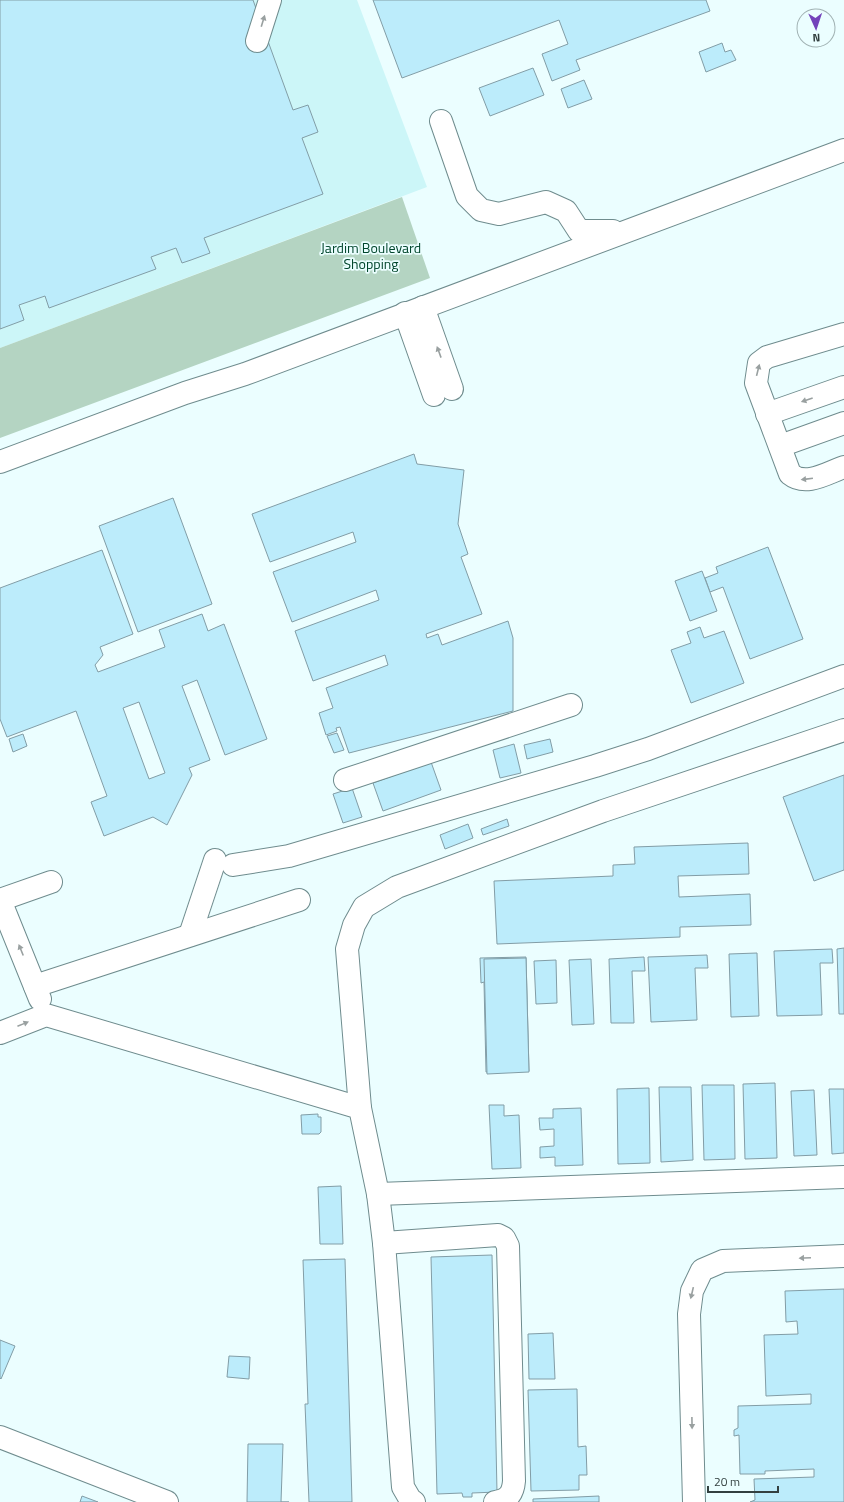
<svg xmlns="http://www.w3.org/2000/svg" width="844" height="1502" viewBox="0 0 844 1502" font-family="'Titillium Web',sans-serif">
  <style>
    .built { fill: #ccf6f8 }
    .green { fill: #b4d4c2 }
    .building { fill: #bcecfb; stroke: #829da6; fill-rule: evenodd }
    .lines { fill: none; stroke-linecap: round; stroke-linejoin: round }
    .minor-casing { stroke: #6f8c8e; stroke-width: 24 }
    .minor { stroke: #fff; stroke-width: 22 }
    .oneway { fill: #99a0a0 }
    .labels { text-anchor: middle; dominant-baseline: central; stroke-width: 3.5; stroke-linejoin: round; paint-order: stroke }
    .park-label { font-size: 14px; fill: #00452b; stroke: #ebfeff }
  </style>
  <rect width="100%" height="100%" fill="#ebfeff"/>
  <polygon class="built" points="0,0 357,0 427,187 0,348"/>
  <polygon class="green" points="402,197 430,278 0,438 0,348"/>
  <g class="building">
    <polygon points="0,0 253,0 293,110 308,105 318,132 302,138 323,194 204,238 210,253 191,260 182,263 176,248 151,257 156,269 49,308 45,296 19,305 24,320 0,329"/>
    <polygon points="373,0 706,0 710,11 576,60 580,70 552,81 542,54 568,44 559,20 402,78"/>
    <polygon points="722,43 725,52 731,50 736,60 706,72 699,52"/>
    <polygon points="533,68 544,95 490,116 479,88"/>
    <polygon points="584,80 592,99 568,108 561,89"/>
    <polygon points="414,454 417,464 464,470 458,524 468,554 461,557 482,614 426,634 427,638 438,634 442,645 508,621 513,638 513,711 349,753 340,727 336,728 337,731 326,735 319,713 333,708 326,688 388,665 385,655 313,681 295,631 379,600 376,590 292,622 273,572 356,542 353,532 270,562 252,514"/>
    <polygon points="173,498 212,604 138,632 99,526"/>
    <polygon points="768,547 803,639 750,659 723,587 710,592 705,578 718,573 716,567"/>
    <path d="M 102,550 L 133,634 L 100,647 L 103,655 L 95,665 L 98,672 L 165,647 L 159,630 L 202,614 L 208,631 L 224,624 L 267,739 L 225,755 L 197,680 L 182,686 L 210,760 L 189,768 L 192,775 L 167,825 L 153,817 L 104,836 L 91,802 L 107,796 L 76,711 L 7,737 L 0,719 L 0,588 ZM 139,702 L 165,773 L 149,779 L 123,708 Z"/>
    <polygon points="702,571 717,611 690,621 675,581"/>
    <polygon points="700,627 704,638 724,631 744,683 691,703 671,650 691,643 687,632"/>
    <polygon points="337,733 344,750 334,753 327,736"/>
    <polygon points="23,734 27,746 13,752 9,739"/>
    <polygon points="550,739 553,752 527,759 524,745"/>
    <polygon points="514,744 521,773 500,778 493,750"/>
    <polygon points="431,762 441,790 383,811 373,783"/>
    <polygon points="844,775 844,870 814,881 783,797"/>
    <polygon points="352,788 362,817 343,823 333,794"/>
    <polygon points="507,819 509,826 483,835 481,829"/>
    <polygon points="468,824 473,838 445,849 440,835"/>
    <polygon points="748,843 749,874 678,876 679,897 750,894 751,925 680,927 680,937 497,944 494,881 613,876 613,865 635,864 634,847"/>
    <polygon points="844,948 844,1014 839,1014 837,949"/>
    <polygon points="832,949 833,963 820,963 822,1015 777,1016 774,951"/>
    <polygon points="757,953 759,1016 731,1017 729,954"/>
    <polygon points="707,955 708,968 695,968 697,1020 651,1022 648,957"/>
    <polygon points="526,957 529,1071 486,1072 484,982 481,983 480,958"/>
    <polygon points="644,957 645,971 632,971 634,1023 611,1023 609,959"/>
    <polygon points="526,958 529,1072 487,1074 484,959"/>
    <polygon points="591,959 594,1024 572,1025 569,960"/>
    <polygon points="556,960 557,1003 536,1004 534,961"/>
    <polygon points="775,1083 777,1158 745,1159 743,1084"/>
    <polygon points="702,1085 734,1085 735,1159 704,1160"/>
    <polygon points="659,1087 691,1087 693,1160 661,1162"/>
    <polygon points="649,1088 650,1163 618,1164 617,1089"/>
    <polygon points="829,1089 844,1089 844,1153 832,1154"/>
    <polygon points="814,1090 817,1155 794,1156 791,1091"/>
    <polygon points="489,1105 504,1105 504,1116 519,1115 521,1168 492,1169"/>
    <polygon points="581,1108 583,1165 555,1166 555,1157 540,1158 540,1147 554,1146 554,1129 540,1130 539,1118 553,1118 553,1109"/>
    <polygon points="318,1114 318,1117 321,1117 321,1132 319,1134 302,1134 301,1115"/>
    <polygon points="341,1186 343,1244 320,1244 318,1187"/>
    <polygon points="492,1255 497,1492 472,1493 472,1497 463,1497 462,1493 437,1494 431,1257"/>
    <polygon points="345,1259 352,1502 309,1502 305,1404 308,1404 303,1260"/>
    <polygon points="844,1289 844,1502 750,1502 755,1500 754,1479 814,1477 814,1469 765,1471 765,1474 740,1474 739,1435 734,1436 734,1430 738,1428 738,1406 811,1404 811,1394 766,1396 764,1335 798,1334 797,1321 786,1322 785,1291"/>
    <polygon points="553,1333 555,1379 529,1379 528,1334"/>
    <polygon points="0,1340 15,1346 1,1379 0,1378"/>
    <polygon points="229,1356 250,1357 249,1379 227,1377"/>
    <polygon points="577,1389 578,1447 586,1446 587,1475 579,1475 579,1490 531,1491 528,1390"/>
    <polygon points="248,1444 283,1444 281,1502 289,1502 247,1502"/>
    <polygon points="82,1496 98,1502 80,1502"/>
    <polygon points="599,1496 599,1502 533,1502 533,1499"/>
  </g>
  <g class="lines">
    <g class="minor-casing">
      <g id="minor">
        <polyline points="257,41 270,0"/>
        <polyline points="441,121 467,196 481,210 499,214 546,202 566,211 579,231 613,231"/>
        <polyline points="423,307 452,389"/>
        <polyline points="405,313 434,395"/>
        <path d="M 844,334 L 767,357 L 759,363 L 756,383 L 790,474 C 806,487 827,473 844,467"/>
        <polyline points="767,414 844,387"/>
        <polyline points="780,446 844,423"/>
        <polyline points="0,462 185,393 245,374 844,150"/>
        <polyline points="345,780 571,705"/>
        <polyline points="233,865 289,856 595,766 648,749 844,676"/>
        <polyline points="0,900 40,999"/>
        <polyline points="0,900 51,882"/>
        <polyline points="190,935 215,860"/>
        <polyline points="35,986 299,900"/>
        <polyline points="0,1033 46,1015 360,1108 378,1194 384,1243 403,1487 410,1499 414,1502"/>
        <polyline points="360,1108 347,949 354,925 364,907 397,887 603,811 844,730"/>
        <polyline points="378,1194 844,1177"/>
        <path d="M 384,1243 L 498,1235 L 504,1238 L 508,1246 L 514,1481 C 513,1494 508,1500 495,1502"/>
        <polyline points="0,1437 167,1502"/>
        <polyline points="694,1502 689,1314 692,1291 702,1270 723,1261 844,1256"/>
      </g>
    </g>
    <use href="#minor" class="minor"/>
  </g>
  <defs><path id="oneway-solid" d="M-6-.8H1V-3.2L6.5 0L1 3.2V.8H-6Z"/></defs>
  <g class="oneway">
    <use href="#oneway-solid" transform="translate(263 21) rotate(-73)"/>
    <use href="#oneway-solid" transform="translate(439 352) rotate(-110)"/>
    <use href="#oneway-solid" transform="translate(758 370) rotate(-76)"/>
    <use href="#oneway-solid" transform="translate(807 400) rotate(161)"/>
    <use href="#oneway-solid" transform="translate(807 479) rotate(173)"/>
    <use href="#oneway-solid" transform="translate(21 950) rotate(-112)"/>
    <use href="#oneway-solid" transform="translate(23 1024) rotate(-22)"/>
    <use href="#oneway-solid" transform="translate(805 1258) rotate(178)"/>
    <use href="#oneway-solid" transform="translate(692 1293) rotate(103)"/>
    <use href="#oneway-solid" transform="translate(692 1423) rotate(89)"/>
  </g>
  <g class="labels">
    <g class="park-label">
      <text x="371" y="247">Jardim Boulevard<tspan x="371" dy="16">Shopping</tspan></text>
    </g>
  </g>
  <g transform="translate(816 28) rotate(177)"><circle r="19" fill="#ebfeff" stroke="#a1b2b3"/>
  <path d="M0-3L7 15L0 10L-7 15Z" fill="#7343bb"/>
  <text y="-6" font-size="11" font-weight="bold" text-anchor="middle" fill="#334040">N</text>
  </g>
  <path d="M708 1486v6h70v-6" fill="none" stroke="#334040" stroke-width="2"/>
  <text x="714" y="1486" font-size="12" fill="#334040" stroke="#ebfeff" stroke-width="3" paint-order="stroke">20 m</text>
</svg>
